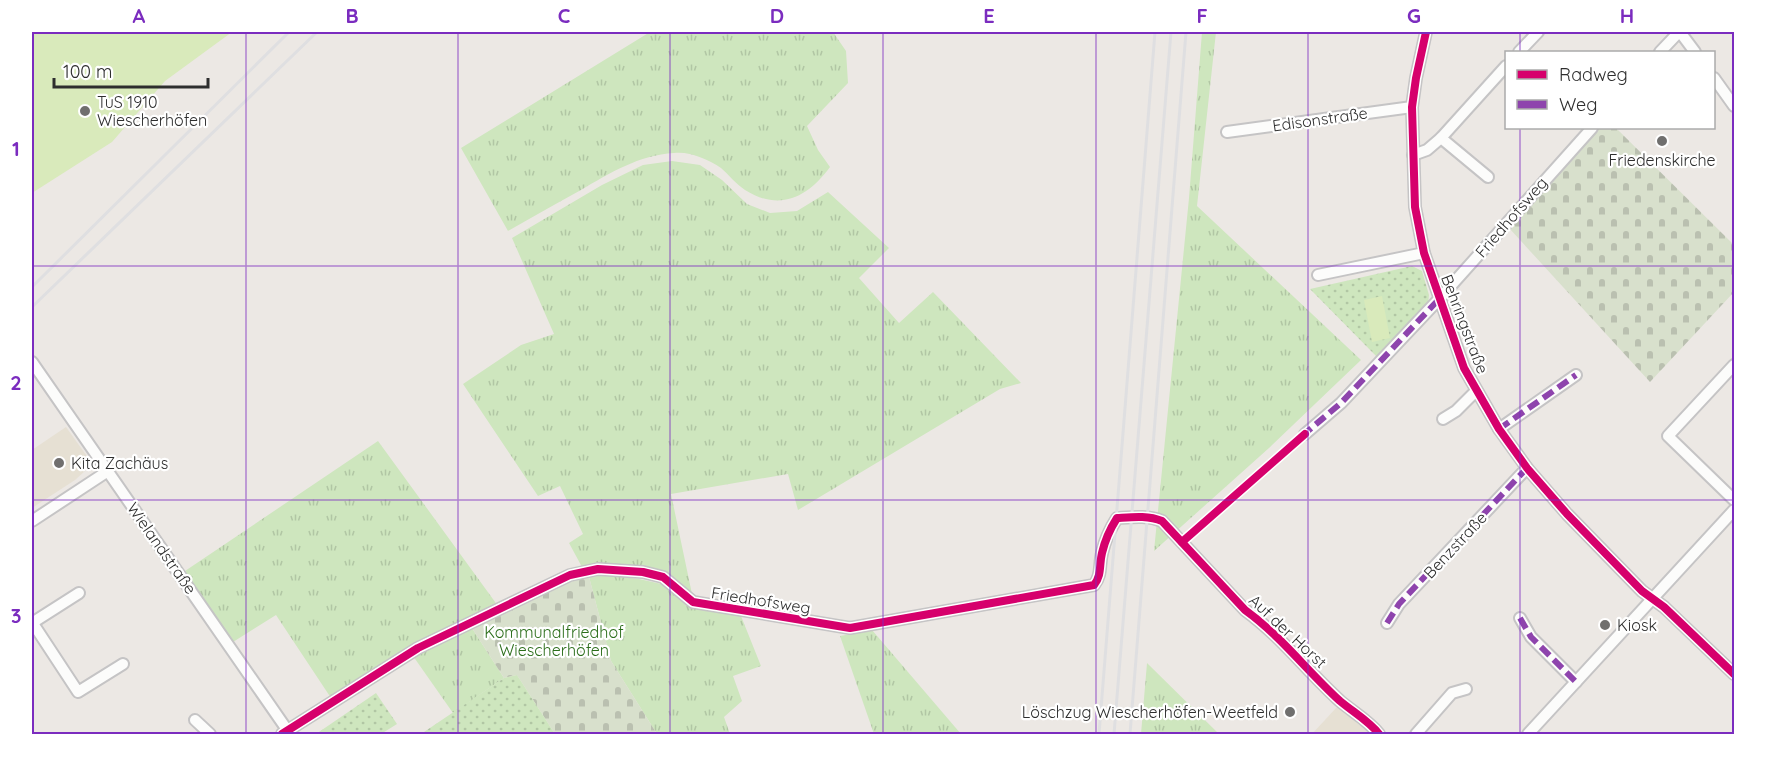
<svg xmlns="http://www.w3.org/2000/svg" width="1766" height="766" viewBox="0 0 1766 766" font-family="Quicksand,sans-serif">
  <style>
    .education { fill: #e6e0d3 }
    .grass { fill: url(#grass-tufts) }
    .cemetery { fill: url(#cemetery-stones) }
    .park { fill: url(#park-dots) }
    .pitch { fill: #d9eabb }
    .lines { fill: none; stroke-linecap: round; stroke-linejoin: round }
    .minor-casing { stroke: #c5c4c5; stroke-width: 14 }
    .minor { stroke: #fcfcfb; stroke-width: 10 }
    .rail { stroke: #dfdfe1; stroke-width: 3 }
    .quiet { stroke: #8e44ad; stroke-width: 6; stroke-dasharray: 12 6; stroke-linecap: butt }
    .cycleway-casing { stroke: #fff; stroke-width: 11 }
    .cycleway { stroke: #d6006c; stroke-width: 8 }
    .grid { fill: none; stroke: #7b2cbf; stroke-width: 1.5; stroke-opacity: 0.55 }
    .poi-dot { fill: #706f6e; stroke: #fff; stroke-width: 2 }
    .labels { text-anchor: middle; dominant-baseline: central; stroke-width: 4.5; stroke-linejoin: round; paint-order: stroke }
    .poi-label { font-size: 16px; fill: #2e2e2e; stroke: #fff; text-anchor: start }
    .street-label { font-size: 16px; fill: #2e2e2e; stroke: #fff }
    .park-label { font-size: 16px; fill: #2c6e1b; stroke: #fff }
    .neatline { fill: none; stroke: #7b2cbf; stroke-width: 2 }
    .grid-label { font-size: 20px; text-anchor: middle; font-weight: bold; fill: #7b2cbf }
  </style>
  <defs>
    <pattern id="grass-tufts" width="24" height="20" patternUnits="userSpaceOnUse" patternTransform="scale(1.5)"><rect width="24" height="20" fill="#cee6be"/><path d="M3 7l-1-3M5 7V3M7 7l1-3M15 17l-1-3M17 17v-4M19 17l1-3" fill="none" stroke="#b1c6a4"/></pattern>
    <pattern id="cemetery-stones" width="16" height="16" patternUnits="userSpaceOnUse" patternTransform="scale(1.5)"><rect width="16" height="16" fill="#d8e0cc"/><path d="M2 7V4a2 2 0 0 1 4 0v3zM10 15v-3a2 2 0 0 1 4 0v3z" fill="#bac0b0"/></pattern>
    <pattern id="park-dots" width="8" height="8" patternUnits="userSpaceOnUse" patternTransform="scale(1.5)"><rect width="8" height="8" fill="#cee6be"/><path d="M2 2h.1M6 6h.1" fill="none" stroke="#b1c6a4" stroke-width="1.8" stroke-linecap="round"/></pattern>
  </defs>
  <rect width="100%" height="100%" fill="#ece8e4"/>
  <g class="education">
    <polygon points="66,427 86,455 86,470 75,480 32,508 32,450"/>
    <polygon points="1337,707 1371,734 1312,734"/>
  </g>
  <g class="grass">
    <path d="M 650,32 L 833,32 L 846,51 L 848,83 L 807,126 L 818,150 L 830,167 C 808,197 780,212 745,190 C 736,184 729,175 721,168 C 708,159 689,151 674,153 C 639,155 610,173 581,190 C 556,204 532,217 508,231 L 461,148 Z"/>
    <polygon points="1202,32 1216,32 1197,206 1361,360 1269,448 1154,551 1189,198"/>
    <path d="M 672,161 L 700,165 L 722,180 L 747,204 L 770,213 L 797,211 L 828,192 L 889,248 L 859,278 L 899,323 L 933,292 L 1021,383 L 1000,389 L 798,510 L 788,474 L 671,494 L 692,594 C 682,589 678,580 670,576 C 645,562 610,565 582,567 L 569,543 L 583,534 L 560,486 L 538,496 L 463,384 L 521,345 L 554,334 L 512,238 L 602,185 L 643,165 Z"/>
    <polygon points="378,441 498,606 331,698 276,615 233,642 185,571"/>
    <polygon points="588,573 639,579 666,585 687,604 741,616 761,666 733,676 742,701 724,717 730,734 657,734 611,661"/>
    <polygon points="470,625 504,678 453,713 413,656"/>
    <polygon points="872,630 961,734 874,734 840,636"/>
    <polygon points="1147,663 1219,734 1141,734"/>
  </g>
  <g class="cemetery">
    <polygon points="1599,128 1616,128 1734,245 1734,292 1650,382 1509,228"/>
    <polygon points="588,573 611,661 657,734 555,734 517,675 504,678 470,625 498,611"/>
  </g>
  <g class="park">
    <polygon points="1412,266 1422,271 1429,295 1428,304 1378,358 1310,289"/>
    <polygon points="517,675 555,734 421,734 504,678"/>
    <polygon points="376,693 397,724 381,734 316,734"/>
  </g>
  <g class="pitch">
    <polygon points="32,32 232,32 165,81 112,142 32,193"/>
    <polygon points="1382,296 1390,338 1372,342 1364,300"/>
  </g>
  <g class="lines">
    <g class="minor-casing">
      <g id="minor">
        <polyline points="1426,32 1416,78 1412,107 1415,207 1424,253 1464,368 1499,429 1527,468 1567,514 1642,591 1664,607 1734,674"/>
        <polyline points="1680,32 1695,52"/>
        <polyline points="1519,52 1538,32"/>
        <polyline points="1660,52 1679,32"/>
        <polyline points="1714,78 1734,106"/>
        <polyline points="1227,132 1412,107"/>
        <polyline points="1441,138 1488,177"/>
        <polyline points="1413,155 1427,150 1441,138 1506,66"/>
        <polyline points="1318,275 1424,253"/>
        <polyline points="32,362 290,734"/>
        <polyline points="1734,365 1668,436 1734,500"/>
        <polyline points="1443,419 1456,411 1476,391"/>
        <polyline points="1499,429 1576,375"/>
        <polyline points="1305,434 1341,403 1440,298 1592,128"/>
        <polyline points="32,521 108,471"/>
        <polyline points="1520,618 1531,637 1576,682"/>
        <polyline points="32,622 78,692 123,664"/>
        <polyline points="32,623 79,593"/>
        <polyline points="1387,623 1399,604 1527,468"/>
        <polyline points="195,720 210,734"/>
        <path d="M 282,734 L 418,648 L 570,575 L 598,569 L 643,572 L 663,577 L 693,602 L 850,628 L 1094,585 C 1102,575 1099,565 1102,553 C 1105,540 1110,529 1117,518 C 1132,517 1148,515 1162,521 L 1245,610 C 1281,636 1307,671 1340,701 C 1353,712 1369,721 1379,734"/>
        <polyline points="1416,734 1452,693 1466,689"/>
        <polyline points="1528,734 1734,510"/>
      </g>
    </g>
    <use href="#minor" class="minor"/>
    <g class="rail">
      <polyline points="32,287 289,32"/>
      <polyline points="32,307 317,32"/>
      <polyline points="1099,734 1155,32"/>
      <polyline points="1114,734 1171,32"/>
      <polyline points="1130,734 1186,32"/>
    </g>
    <g class="quiet">
      <polyline points="1499,429 1576,375"/>
      <polyline points="1302,436 1341,403 1440,298"/>
      <polyline points="1520,618 1531,637 1576,682"/>
      <polyline points="1387,623 1399,604 1527,468"/>
    </g>
    <g class="cycleway-casing">
      <g id="cycleway">
        <polyline points="1426,32 1416,78 1412,107 1415,207 1424,253 1464,368 1499,429 1527,468 1567,514 1642,591 1664,607 1734,674"/>
        <polyline points="1182,542 1305,434"/>
        <path d="M 282,734 L 418,648 L 570,575 L 598,569 L 643,572 L 663,577 L 693,602 L 850,628 L 1094,585 C 1102,575 1099,565 1102,553 C 1105,540 1110,529 1117,518 C 1132,517 1148,515 1162,521 L 1245,610 C 1281,636 1307,671 1340,701 C 1353,712 1369,721 1379,734"/>
      </g>
    </g>
    <use href="#cycleway" class="cycleway"/>
  </g>
  <path class="grid" d="M 246,32 L 246,734M 458,32 L 458,734M 670,32 L 670,734M 883,32 L 883,734M 1096,32 L 1096,734M 1308,32 L 1308,734M 1520,32 L 1520,52M 1520,128 L 1520,734M 32,266 L 1734,266M 32,500 L 1734,500"/>
  <g class="poi-dot">
    <circle cx="85" cy="111" r="6"/>
    <circle cx="1662" cy="141" r="6"/>
    <circle cx="59" cy="463" r="6"/>
    <circle cx="1605" cy="625" r="6"/>
    <circle cx="1290" cy="712" r="6"/>
  </g>
  <g class="labels">
    <g class="poi-label">
      <text x="97" y="102">TuS 1910<tspan x="97" dy="18">Wiescherhöfen</tspan></text>
      <text x="1662" y="160" text-anchor="middle">Friedenskirche</text>
      <text x="71" y="463">Kita Zachäus</text>
      <text x="1617" y="625">Kiosk</text>
      <text x="1278" y="712" text-anchor="end">Löschzug Wiescherhöfen-Weetfeld</text>
    </g>
    <g class="street-label">
      <text transform="translate(1320 119) rotate(-8)">Edisonstraße</text>
      <text transform="translate(1511 217) rotate(-49)">Friedhofsweg</text>
      <text transform="translate(1465 324) rotate(69)">Behringstraße</text>
      <text transform="translate(1455 545) rotate(-47)">Benzstraße</text>
      <text transform="translate(162 548) rotate(55)">Wielandstraße</text>
      <text transform="translate(761 600) rotate(9)">Friedhofsweg</text>
      <text transform="translate(1288 631) rotate(43)">Auf der Horst</text>
    </g>
    <g class="park-label">
      <text x="554" y="632">Kommunalfriedhof<tspan x="554" dy="18">Wiescherhöfen</tspan></text>
    </g>
  </g>
  <rect width="1766" height="766" fill="none" stroke="#ffffff" stroke-width="66"/>
  <rect x="1505" y="51" width="210" height="78" fill="#ffffff" stroke="#ababab" stroke-width="1.5"/>
  <rect x="1517" y="70" width="30" height="9" fill="#d6006c" stroke="#ababab" stroke-width="1.5"/>
  <text x="1559" y="81" font-size="18" fill="#2e2e2e">Radweg</text>
  <rect x="1517" y="100" width="30" height="9" fill="#8e44ad" stroke="#ababab" stroke-width="1.5"/>
  <text x="1559" y="111" font-size="18" fill="#2e2e2e">Weg</text>
  <path d="M54 78v9h154v-9" fill="none" stroke="#2e2e2e" stroke-width="3"/>
  <text x="63" y="78" font-size="18" fill="#2e2e2e" stroke="#ffffff" stroke-width="4.5" paint-order="stroke">100 m</text>
  <rect x="33" y="33" width="1700" height="700" class="neatline"/>
  <g class="grid-label">
    <text x="139" y="23">A</text>
    <text x="352" y="23">B</text>
    <text x="564" y="23">C</text>
    <text x="777" y="23">D</text>
    <text x="989" y="23">E</text>
    <text x="1202" y="23">F</text>
    <text x="1414" y="23">G</text>
    <text x="1627" y="23">H</text>
    <text x="16" y="156">1</text>
    <text x="16" y="390">2</text>
    <text x="16" y="623">3</text>
  </g>
</svg>
